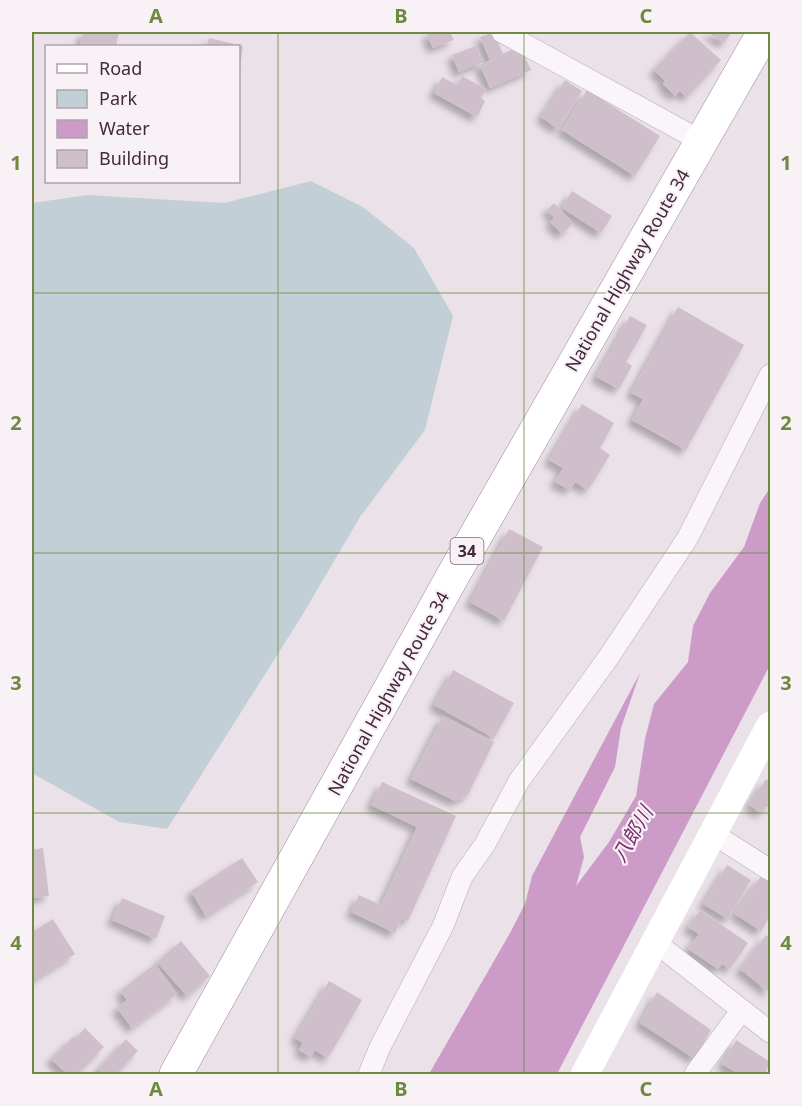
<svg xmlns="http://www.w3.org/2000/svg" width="802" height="1106" viewBox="0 0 802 1106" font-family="'Noto Sans','Noto Sans JP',sans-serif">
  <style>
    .green { fill: #c3cfd6 }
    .water { fill: #cd9bc8 }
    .building { fill: #cfbfcb; filter: url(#shadow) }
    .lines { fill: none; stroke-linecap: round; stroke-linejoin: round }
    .street-casing { stroke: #b9aab6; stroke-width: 22 }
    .highway-casing { stroke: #a3889e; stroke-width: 34 }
    .street { stroke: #f9f5f8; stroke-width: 21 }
    .secondary { stroke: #fff; stroke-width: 28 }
    .highway { stroke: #fff; stroke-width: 33 }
    .grid { fill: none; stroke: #708940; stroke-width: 1.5; stroke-opacity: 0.55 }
    .labels { text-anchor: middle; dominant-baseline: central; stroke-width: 4.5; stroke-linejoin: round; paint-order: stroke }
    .shield { fill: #f8f2f7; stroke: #7b6576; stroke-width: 1.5 }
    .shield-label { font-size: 16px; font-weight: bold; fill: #45293e }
    .street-label { font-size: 18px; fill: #45293e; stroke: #f8f2f7 }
    .water-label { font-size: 20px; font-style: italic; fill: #7c3070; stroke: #f8f2f7 }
    .neatline { fill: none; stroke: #708940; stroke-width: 2 }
    .grid-label { font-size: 20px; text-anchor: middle; font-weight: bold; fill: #708940 }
  </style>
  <defs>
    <filter id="shadow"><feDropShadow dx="-5.5" dy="5.5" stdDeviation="3" flood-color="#0004"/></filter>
  </defs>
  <rect width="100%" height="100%" fill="#ebe2e9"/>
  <polygon class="green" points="311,181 363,207 414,248 453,316 425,430 360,517 300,619 167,829 119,822 32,773 32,203 87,195 224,203"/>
  <polygon class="water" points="770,488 770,665 557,1074 429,1074 510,933 525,904 532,876 640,673 621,728 615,767 580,837 584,857 576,886 609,842 636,796 645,739 654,704 688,662 693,626 710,593 744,547 760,503"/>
  <g class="building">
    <polygon points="83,32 119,32 116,46 80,46"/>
    <polygon points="433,32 450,32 454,40 433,48 427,34"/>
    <polygon points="494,32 503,54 520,46 531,70 490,88 480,65 490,60 480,37"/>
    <polygon points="690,32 721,60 687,97 680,91 675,96 663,84 665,81 654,70"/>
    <polygon points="707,32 732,32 724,43"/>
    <polygon points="209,38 243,46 240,64 238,46 207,46"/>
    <polygon points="476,46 483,62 459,72 452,55"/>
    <polygon points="462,76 486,89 481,98 485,101 477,117 434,93 442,77 457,85"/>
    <polygon points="565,80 582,91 558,129 541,117"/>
    <polygon points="587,90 660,136 635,176 562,130"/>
    <polygon points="572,191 612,216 601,233 562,208"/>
    <polygon points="554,203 573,223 562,234 550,222 555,218 547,210"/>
    <polygon points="678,307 744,345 686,450 632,420 643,399 631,393"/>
    <polygon points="630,316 647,325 626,362 632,366 619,389 596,377"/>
    <polygon points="582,404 614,423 600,448 610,455 588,490 575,482 570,490 555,482 563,468 549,460"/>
    <polygon points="509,529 543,547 504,621 470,602"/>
    <polygon points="453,670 514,703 494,738 434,705"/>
    <polygon points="443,716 494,742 468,795 455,801 411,779"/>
    <polygon points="766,779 770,782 770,808 766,806 761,813 749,805"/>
    <polygon points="382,782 456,816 408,921 402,918 395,933 351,912 359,895 381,905 417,827 371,805"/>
    <polygon points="43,848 49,896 32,898 32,850"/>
    <polygon points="242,858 258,882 206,916 191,891"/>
    <polygon points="727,865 751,880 728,919 703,904"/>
    <polygon points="761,876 770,882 770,916 761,931 735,914"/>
    <polygon points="122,898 165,916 156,939 112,920"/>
    <polygon points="700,910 748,943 730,969 722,964 718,969 688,949 699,934 688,927"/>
    <polygon points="53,919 75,954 35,979 32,974 32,932"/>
    <polygon points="766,935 770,938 770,993 740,969"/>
    <polygon points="181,941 210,976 187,996 157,962"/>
    <polygon points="155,964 177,994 132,1028 117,1008 127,1000 120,991"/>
    <polygon points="329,981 362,1000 328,1058 315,1050 311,1057 299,1050 303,1043 295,1038"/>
    <polygon points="657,992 711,1030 695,1059 640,1023"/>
    <polygon points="85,1028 104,1047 77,1074 67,1074 51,1059 73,1037 75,1039"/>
    <polygon points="126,1039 138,1051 116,1074 103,1074 98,1069"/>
    <polygon points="736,1040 770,1062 765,1074 739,1074 722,1064"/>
  </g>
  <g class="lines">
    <g class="street-casing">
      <g id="street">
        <polyline points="502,32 701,141"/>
        <polyline points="712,833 770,870"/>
        <polyline points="655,942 770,1032"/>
        <polyline points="369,1074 380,1047 443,926 462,877 485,844 519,781 608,658 687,539 770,375"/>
        <polyline points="695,1074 741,1011"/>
      </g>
    </g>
    <g class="highway-casing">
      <polyline id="highway" points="176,1074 456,570 764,32"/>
    </g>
    <use href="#street" class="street"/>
    <polyline class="secondary" points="585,1074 770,726"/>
    <use href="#highway" class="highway"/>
  </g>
  <path class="grid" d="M 278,32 L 278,1074M 524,32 L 524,1074M 32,293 L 770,293M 32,553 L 770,553M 32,813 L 770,813"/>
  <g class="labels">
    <rect class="shield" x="450.5" y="538" width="33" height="26" rx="4.5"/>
    <g class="shield-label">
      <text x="467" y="551">34</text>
    </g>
    <g class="street-label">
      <text transform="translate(627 270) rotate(-60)">National Highway Route 34</text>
      <text transform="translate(388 693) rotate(-61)">National Highway Route 34</text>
    </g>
    <g class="water-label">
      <text transform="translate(632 834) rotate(-60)">八郎川</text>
    </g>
  </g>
  <rect width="802" height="1106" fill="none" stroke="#f8f2f7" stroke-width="66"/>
  <rect x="45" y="45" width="195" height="138" fill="#f8f2f7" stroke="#b0a2ad" stroke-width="1.5"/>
  <rect x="57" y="64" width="30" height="9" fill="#ffffff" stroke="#b0a2ad" stroke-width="1.5"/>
  <text x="99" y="75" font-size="18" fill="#45293e">Road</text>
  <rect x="57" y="90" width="30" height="18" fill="#c3cfd6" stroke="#b0a2ad" stroke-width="1.5"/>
  <text x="99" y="105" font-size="18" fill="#45293e">Park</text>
  <rect x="57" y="120" width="30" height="18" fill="#cd9bc8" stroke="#b0a2ad" stroke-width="1.5"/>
  <text x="99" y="135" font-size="18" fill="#45293e">Water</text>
  <rect x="57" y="150" width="30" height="18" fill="#cfbfcb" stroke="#b0a2ad" stroke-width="1.5"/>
  <text x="99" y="165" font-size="18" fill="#45293e">Building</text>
  <rect x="33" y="33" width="736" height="1040" class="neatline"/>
  <g class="grid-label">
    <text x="156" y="23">A</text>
    <text x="401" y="23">B</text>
    <text x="646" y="23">C</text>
    <text x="16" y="170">1</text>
    <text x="786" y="170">1</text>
    <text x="16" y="430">2</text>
    <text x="786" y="430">2</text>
    <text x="16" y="690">3</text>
    <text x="786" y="690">3</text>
    <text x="16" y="950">4</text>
    <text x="786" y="950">4</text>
    <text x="156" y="1096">A</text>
    <text x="401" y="1096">B</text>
    <text x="646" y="1096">C</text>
  </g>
</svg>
